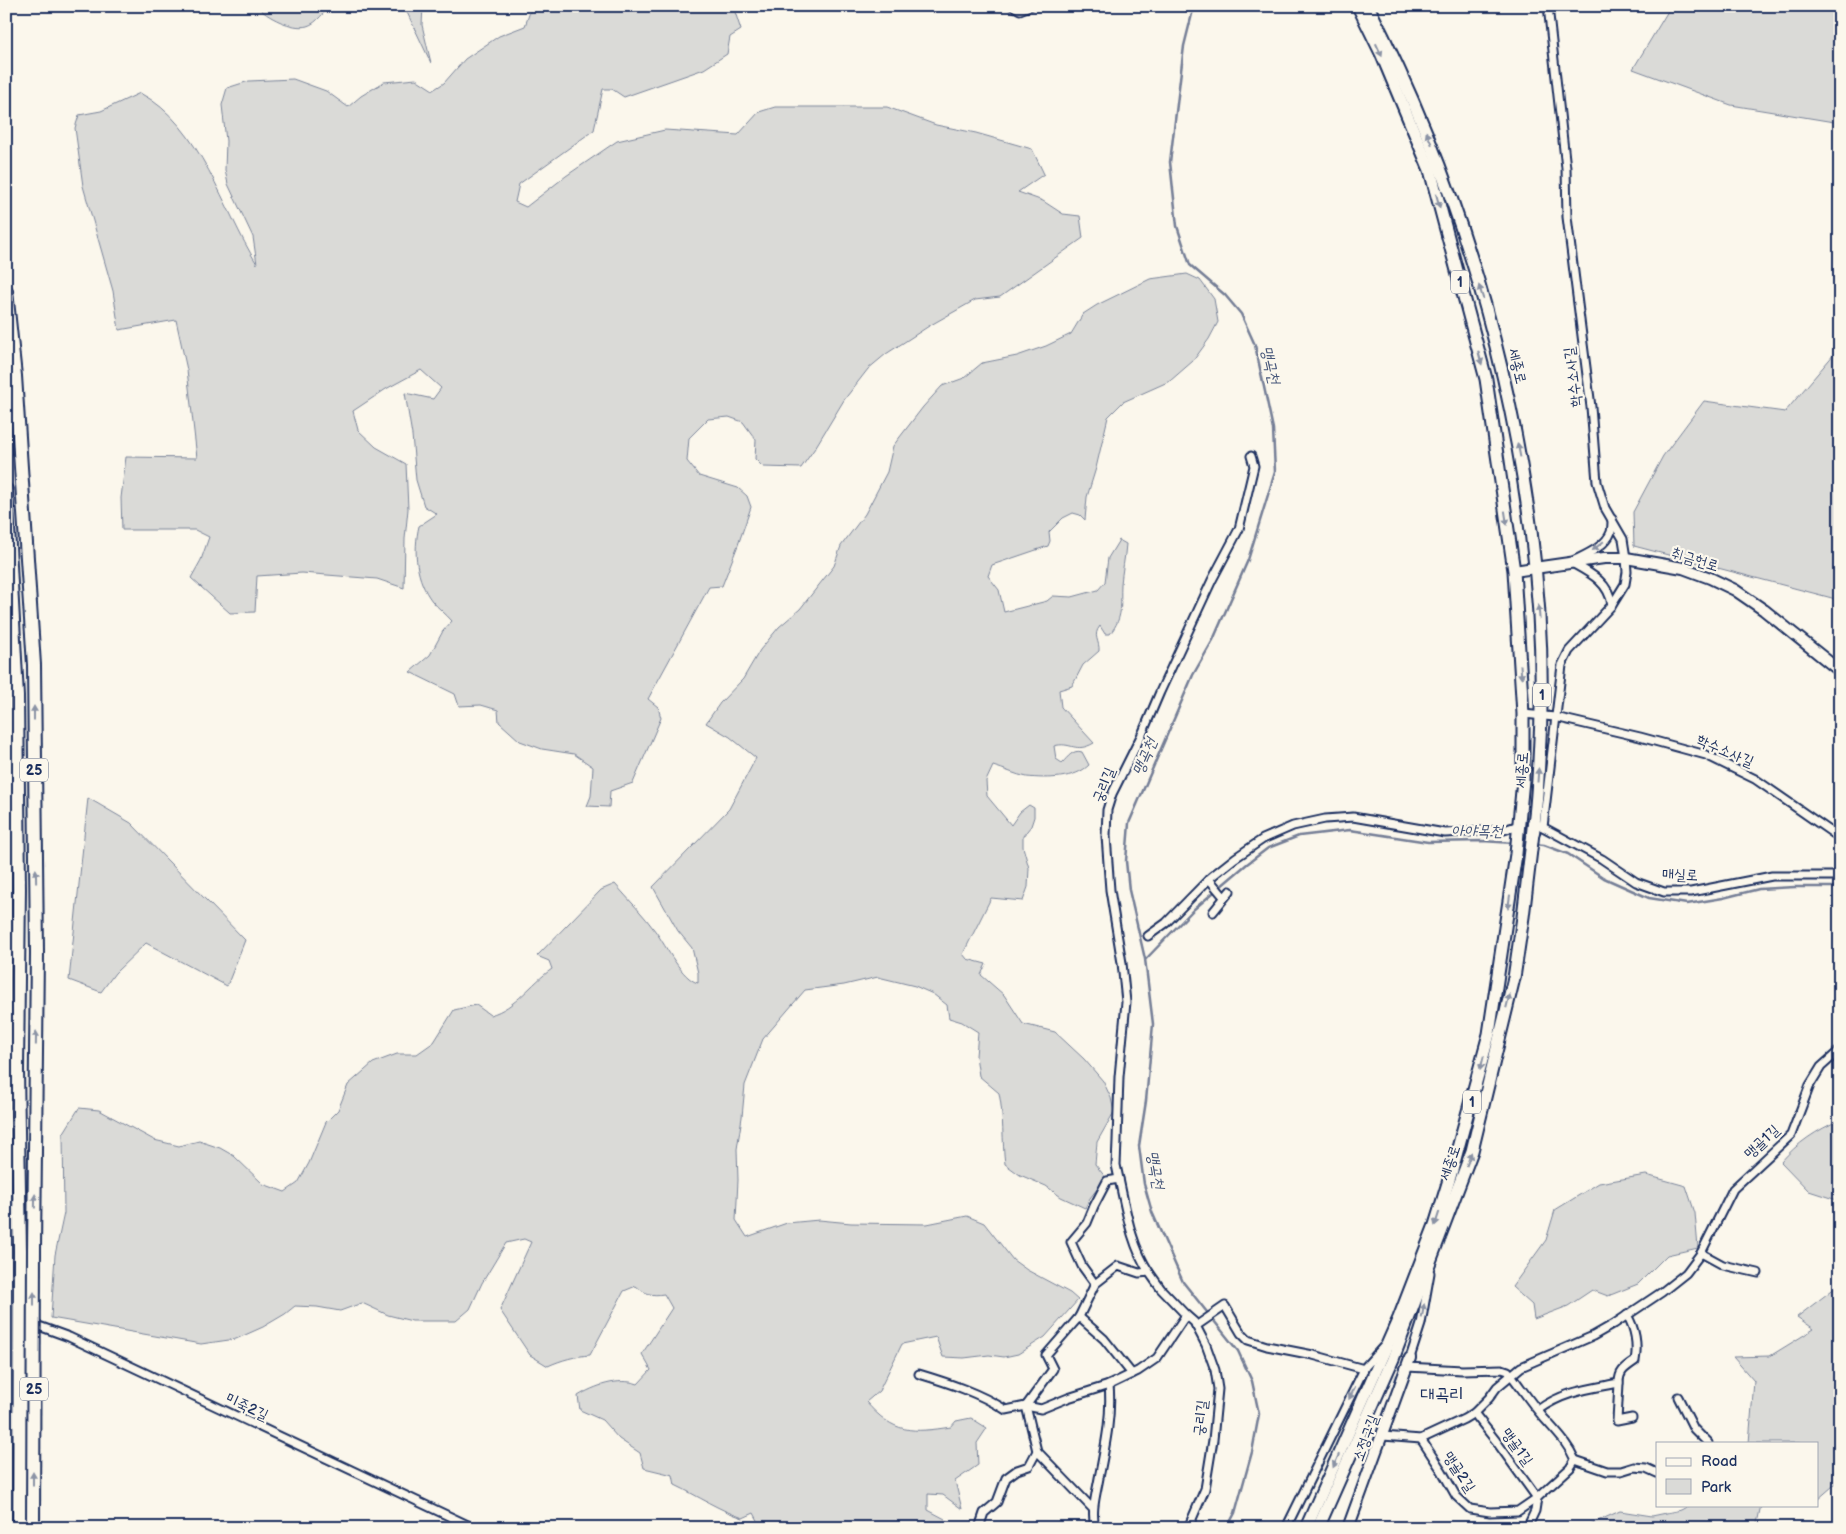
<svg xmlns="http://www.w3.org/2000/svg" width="1846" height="1534" viewBox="0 0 1846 1534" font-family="'Balsamiq Sans','Poor Story',sans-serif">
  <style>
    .green { fill: #dadad7; stroke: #7a849a }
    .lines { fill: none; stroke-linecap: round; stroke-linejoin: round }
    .stream { stroke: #747e96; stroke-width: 2.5 }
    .street-tunnel { stroke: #cecfd0; stroke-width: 7; stroke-dasharray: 7 3.5; stroke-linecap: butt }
    .street-casing { stroke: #1b2f5e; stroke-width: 11 }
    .secondary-casing { stroke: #1b2f5e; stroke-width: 14 }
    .primary-casing { stroke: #1b2f5e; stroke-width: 15 }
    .highway-casing { stroke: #1b2f5e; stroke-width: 16 }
    .street { stroke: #fbf7ec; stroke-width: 7 }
    .secondary { stroke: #fbf7ec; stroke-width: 10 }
    .primary { stroke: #fbf7ec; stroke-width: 11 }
    .highway { stroke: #fbf7ec; stroke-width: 12 }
    .highway-bridge-casing { stroke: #1b2f5e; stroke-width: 16; stroke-linecap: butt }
    .highway-bridge { stroke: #fbf7ec; stroke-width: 12 }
    .oneway { fill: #8b93a5 }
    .labels { text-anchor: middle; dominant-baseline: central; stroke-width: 4.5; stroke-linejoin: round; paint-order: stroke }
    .shield { fill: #fbf7ec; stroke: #5e6b89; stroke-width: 1 }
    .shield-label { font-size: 14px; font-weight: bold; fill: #1b2f5e }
    .street-label { font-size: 15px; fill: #1b2f5e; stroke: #fbf7ec }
    .water-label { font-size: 16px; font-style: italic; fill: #47577a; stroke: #fbf7ec }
    .quarter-label { font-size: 18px; fill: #1b2f5e; stroke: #fbf7ec }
  </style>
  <rect width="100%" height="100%" fill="#fbf7ec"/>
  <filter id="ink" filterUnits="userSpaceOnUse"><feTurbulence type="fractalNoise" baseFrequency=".02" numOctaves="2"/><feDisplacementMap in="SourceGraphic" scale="10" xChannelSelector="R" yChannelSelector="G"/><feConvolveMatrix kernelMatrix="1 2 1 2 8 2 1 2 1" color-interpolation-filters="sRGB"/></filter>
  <g filter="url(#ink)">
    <g class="green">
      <path d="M 257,6 L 332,6 C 323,11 318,23 307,26 C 293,30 266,17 257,6 Z"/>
      <polygon points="404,6 423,6 422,25 431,63"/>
      <path d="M 532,6 L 733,6 L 741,30 L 730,37 L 727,54 L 704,69 L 624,97 L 612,89 L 603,89 L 594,130 L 519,184 L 515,202 L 526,207 L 566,176 L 617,141 L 665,130 L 738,135 L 759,112 L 775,107 L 887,107 L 936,125 L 976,133 L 1032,149 L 1044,174 L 1018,192 L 1043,201 L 1063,214 L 1080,216 L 1083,238 L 1000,297 L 975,300 L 929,326 L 886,354 L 868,369 L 844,400 L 815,448 L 801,468 L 763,467 L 755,459 L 756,440 L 743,422 L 729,417 L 708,419 L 689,438 L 687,461 L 699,476 L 738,488 L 747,496 L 751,507 L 738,545 L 722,586 L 709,587 L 648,699 L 658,707 L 661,718 L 633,783 L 610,791 L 609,807 L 587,806 L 591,796 L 593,767 L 574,754 L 542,749 L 520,741 L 499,722 L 498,710 L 481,705 L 459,706 L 455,694 L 410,672 L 430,655 L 443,631 L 452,621 C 446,614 438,608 432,601 C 416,580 413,552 419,526 L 437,514 L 424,506 L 416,480 L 412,435 L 405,393 L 433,399 L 441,388 L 421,370 L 386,389 L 353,411 L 358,430 L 376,447 L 406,464 L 408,509 L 405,539 L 404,588 L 377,579 L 302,573 L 257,576 L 255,612 L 230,613 L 191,578 L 201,560 L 209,537 L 195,530 L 122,530 L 121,498 L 126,457 L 197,458 L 187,370 L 176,320 L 119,330 L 113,291 L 83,186 L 75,128 L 79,115 L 101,111 L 140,93 C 201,125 223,210 257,264 L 253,237 L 228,184 L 225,170 L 226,141 L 222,105 L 227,88 L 249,81 L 293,79 L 326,91 L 348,107 L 361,96 L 384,82 L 416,79 L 433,90 L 444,83 L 465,59 L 499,36 L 525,26 Z"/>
      <polygon points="1671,6 1840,6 1840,123 1731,105 1633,69"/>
      <path d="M 1187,274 L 1200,280 L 1214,299 L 1218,322 L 1209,339 L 1193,361 L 1170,381 L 1123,402 L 1108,417 L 1096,468 L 1087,497 L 1085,520 L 1080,515 L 1073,513 L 1063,518 L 1049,532 L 1050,541 L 1048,546 L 992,565 L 988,576 L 999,590 L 1004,612 L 1047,601 L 1053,596 L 1072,597 L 1098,590 L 1105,582 L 1108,558 L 1119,540 L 1126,544 C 1125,558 1122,571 1121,584 C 1120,606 1124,616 1110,634 L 1105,634 L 1100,626 C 1092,636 1100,641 1099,651 L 1083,665 L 1072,686 L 1059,690 L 1061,707 L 1094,743 C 1075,754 1071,741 1054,746 L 1056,759 L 1062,763 C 1068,757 1073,749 1082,752 L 1089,765 C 1075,779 1047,779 1027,777 C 1016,775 1004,769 993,766 L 986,781 L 987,796 L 1011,825 L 1020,812 L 1029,805 L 1034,808 L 1034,817 L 1031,826 L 1023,836 L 1023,847 L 1029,868 L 1028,887 L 1023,901 L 991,898 L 963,954 L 967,959 L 986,964 L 981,975 L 1004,995 L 1023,1024 L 1055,1032 L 1084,1059 L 1103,1081 L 1111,1098 L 1114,1112 L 1097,1142 L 1095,1164 L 1106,1178 L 1090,1198 L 1085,1208 L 1061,1197 L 1046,1186 L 1020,1175 L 1005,1164 C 1002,1140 1004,1117 999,1093 L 979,1076 L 976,1056 L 978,1032 L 962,1022 L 949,1018 L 947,1005 L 933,994 L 915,986 L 878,977 L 844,985 L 805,990 L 763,1039 L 745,1085 L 742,1117 L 737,1149 L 738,1180 L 736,1220 L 747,1237 L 787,1223 L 819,1220 L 851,1223 L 927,1224 L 967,1216 L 984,1223 L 1013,1260 L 1027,1270 L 1070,1293 L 1078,1300 L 1045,1337 L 1018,1354 L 1004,1357 L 989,1355 L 964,1358 L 943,1357 L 936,1337 L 902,1344 L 879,1391 L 866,1402 C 894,1434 912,1433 951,1427 L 956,1421 L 971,1418 L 987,1428 L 977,1443 L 978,1465 L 955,1481 L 962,1509 L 943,1495 L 928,1494 L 928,1510 L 945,1519 L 952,1528 L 762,1528 L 754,1513 L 743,1518 C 719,1510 698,1496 675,1485 L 673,1475 L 644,1468 L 640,1453 L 619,1439 L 602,1420 L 580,1410 L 578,1396 C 594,1386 619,1377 638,1384 L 651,1370 L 642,1354 L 672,1308 L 664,1294 C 652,1296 645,1294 636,1286 L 624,1291 L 590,1355 C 576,1356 561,1360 548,1366 L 530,1355 L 500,1310 L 531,1242 L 524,1239 L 506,1243 L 482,1283 L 470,1309 L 456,1321 L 412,1321 L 388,1315 L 362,1303 L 340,1311 L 317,1307 L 295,1306 L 285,1314 L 263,1327 L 236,1339 L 201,1344 L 51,1318 L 55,1255 L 64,1213 L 63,1134 L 79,1108 L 99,1110 L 154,1140 L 179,1146 L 199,1141 L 220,1148 L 234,1156 L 263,1184 L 285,1192 L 298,1183 L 309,1163 L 326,1122 L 338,1110 L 348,1085 L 373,1063 L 397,1054 L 417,1054 L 434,1042 L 454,1010 L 476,1005 L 490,1015 C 516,1008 531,983 552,969 L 549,961 L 537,956 L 601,890 L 615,884 C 629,900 644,915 656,932 C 666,946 682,979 698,983 L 698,973 L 692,948 L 678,931 L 653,887 L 729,809 L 756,758 L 730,737 L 706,723 L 720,703 L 743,679 L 760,650 L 779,627 L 800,609 L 834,566 L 841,546 L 865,514 L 887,472 L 893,446 L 923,407 L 942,386 L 964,378 L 982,363 L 1017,356 L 1046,346 L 1071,334 L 1083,314 L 1097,305 L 1150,279 Z"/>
      <polygon points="1840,347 1840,605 1832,598 1634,546 1633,512 1663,456 1704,401 1785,412"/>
      <polygon points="88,798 131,823 245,940 227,986 146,943 115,973 101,992 69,980"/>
      <path d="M 1840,1120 L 1840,1201 L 1809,1191 L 1781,1162 C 1797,1143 1817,1130 1840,1120 Z"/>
      <polygon points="1646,1175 1686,1186 1695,1213 1698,1248 1667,1255 1638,1284 1608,1296 1592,1290 1568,1306 1534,1319 1532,1305 1512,1287 1546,1240 1555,1210 1599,1183"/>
      <polygon points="1840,1284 1840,1480 1817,1500 1817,1443 1749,1443 1754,1381 1733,1357 1770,1356 1814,1329 1797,1317"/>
      <polygon points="1690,1505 1761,1505 1756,1528 1591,1528 1591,1524 1620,1511 1652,1516 1681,1510"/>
    </g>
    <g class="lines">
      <g class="stream">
        <polyline points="1194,6 1184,46 1170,162 1177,226 1190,265 1225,295 1241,314 1255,345 1273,429 1275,472 1248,560 1213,640 1193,675 1129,823 1126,861 1129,890 1145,959 1153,1024 1146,1101 1139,1146 1144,1184 1152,1212 1183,1282 1238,1351 1252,1381 1259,1414 1252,1452 1235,1513 1227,1528"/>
        <polyline points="1534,844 1544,845 1568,854 1604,878 1649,898 1687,904 1723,898 1759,889 1795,887 1840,887"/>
        <polyline points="1146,959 1193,910 1247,864 1268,848 1299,836 1350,830 1428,842 1482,841 1514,843"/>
      </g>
      <polyline class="street-tunnel" points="1364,1369 1403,1380"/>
      <g class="street-casing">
        <g id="street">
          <polyline points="1013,6 1020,10 1030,6"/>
          <path d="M 1575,560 C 1587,554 1606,546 1611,532 C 1612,528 1612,523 1612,519"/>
          <path d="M 1572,563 C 1590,573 1609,582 1612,605"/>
          <polyline points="1523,714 1555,717 1640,737 1706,755 1755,779 1840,838"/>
          <polyline points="1539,825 1602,859 1636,882 1664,892 1691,892 1772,876 1840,876"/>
          <polyline points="1543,827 1562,665 1569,651 1612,605 1625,584 1627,572 1626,558 1623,539 1605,508 1597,482 1591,407 1567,217 1566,168 1548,6"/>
          <polyline points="1209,879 1224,897"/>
          <polyline points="1213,912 1230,891"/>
          <polyline points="1148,936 1166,923 1211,877 1235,858 1263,839 1293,826 1325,819 1353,817 1445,833 1504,830 1519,825"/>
          <polyline points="1119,1179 1116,1165 1117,1141 1119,1077 1126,1002 1122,963 1110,890 1106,836 1107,810 1112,794 1143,732 1160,692 1212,580 1239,529 1254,466 1251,456"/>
          <polyline points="1701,1253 1723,1265 1758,1273"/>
          <path d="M 1095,1284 L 1082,1266 L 1071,1242 L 1087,1223 L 1094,1206 L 1107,1181 L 1119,1179 C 1126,1210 1131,1245 1149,1272"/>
          <polyline points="6,1314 69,1337 474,1528"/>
          <polyline points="1079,1317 1104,1339 1132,1374"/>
          <polyline points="1196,1326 1225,1306 1241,1333 1248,1340 1267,1346 1313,1355 1364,1369"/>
          <polyline points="1410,1358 1421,1324 1430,1273"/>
          <path d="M 1407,1367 L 1462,1370 L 1502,1369 L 1508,1371 C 1520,1386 1530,1402 1543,1417 C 1555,1431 1568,1443 1575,1460 L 1570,1468 L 1537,1498 L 1518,1511 L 1490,1512 L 1470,1509 L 1456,1496 L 1442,1471 L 1421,1439"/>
          <path d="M 919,1374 C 949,1383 979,1393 1006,1410 L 1026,1406 L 1041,1409 L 1068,1398 L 1109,1385 L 1138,1371 L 1157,1358 L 1186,1315 L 1194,1322 L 1206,1345 L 1215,1370 L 1218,1389 L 1213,1440 L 1205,1489 L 1188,1528"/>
          <polyline points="1619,1383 1617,1421 1632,1418"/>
          <polyline points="1678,1397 1694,1429 1708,1443"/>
          <path d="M 1538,1410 C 1564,1391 1589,1389 1619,1383 C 1619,1371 1625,1368 1635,1361 C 1638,1344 1636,1330 1627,1315"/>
          <polyline points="1474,1413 1496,1441 1537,1498 1535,1511 1527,1528"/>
          <polyline points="1383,1436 1421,1439 1464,1419 1474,1413 1489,1398 1497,1387 1521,1367 1593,1336 1614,1324 1662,1292 1686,1273 1701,1253 1733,1189 1791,1135 1810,1085 1821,1067 1840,1050"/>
          <polyline points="1575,1460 1607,1471 1621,1471 1634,1467 1646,1468 1657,1473"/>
          <polyline points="1093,1509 1037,1451 1026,1406 1053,1369 1046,1355 1079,1317 1095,1284 1118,1266 1139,1273 1149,1272 1161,1289 1186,1315"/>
          <polyline points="979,1528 984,1513 997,1502 1006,1478 1017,1470 1029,1466 1037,1451"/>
          <path d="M 1095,1528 C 1091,1510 1096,1495 1099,1478 C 1105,1447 1112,1416 1109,1385"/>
          <polyline points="1286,1528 1365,1367 1383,1347"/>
        </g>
      </g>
      <g class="secondary-casing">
        <g id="secondary">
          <polyline points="1514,571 1604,558 1626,558 1683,568 1710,578 1735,590 1764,610 1840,671"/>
          <polyline points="1348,1528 1410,1358"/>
        </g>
      </g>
      <g class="primary-casing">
        <g id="primary">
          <path d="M 1368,6 C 1452,170 1507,348 1531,531 C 1541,608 1544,682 1539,760 C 1538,781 1537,802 1534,823"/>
          <polyline points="1306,1528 1399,1318 1435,1225 1452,1170 1489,1034 1516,854 1523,780 1523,714 1514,571 1486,379 1430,170 1381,53 1358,6"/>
          <polyline points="1318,1528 1393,1359 1472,1151 1514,978 1523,917 1533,833"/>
        </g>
      </g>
      <g class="highway-casing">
        <g id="highway">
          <polyline points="6,291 15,376 34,665 37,953 34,1250"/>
          <polyline points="6,490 17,696 19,889 17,1070 20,1251"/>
          <polyline points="1533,833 1534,823"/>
        </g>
      </g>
      <use href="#street" class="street"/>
      <use href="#secondary" class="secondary"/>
      <use href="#primary" class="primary"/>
      <use href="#highway" class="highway"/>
      <g class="highway-bridge-casing">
        <g id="highway-bridge">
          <polyline points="19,1528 20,1251"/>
          <polyline points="33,1528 34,1250"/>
        </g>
      </g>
      <use href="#highway-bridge" class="highway-bridge"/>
    </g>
    <defs><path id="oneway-solid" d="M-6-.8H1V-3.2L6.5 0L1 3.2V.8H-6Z" transform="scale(1.25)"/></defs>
    <g class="oneway">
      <use href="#oneway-solid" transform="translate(1379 50) rotate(65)"/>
      <use href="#oneway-solid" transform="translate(1429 138) rotate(-113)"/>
      <use href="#oneway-solid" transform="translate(1438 201) rotate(75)"/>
      <use href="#oneway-solid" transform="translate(1481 292) rotate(-108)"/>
      <use href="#oneway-solid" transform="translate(1480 358) rotate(75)"/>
      <use href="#oneway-solid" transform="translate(1519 450) rotate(-101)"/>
      <use href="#oneway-solid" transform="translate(1506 518) rotate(81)"/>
      <use href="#oneway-solid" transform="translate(1598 546) rotate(141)"/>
      <use href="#oneway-solid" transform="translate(1539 612) rotate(-95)"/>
      <use href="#oneway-solid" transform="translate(1521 672) rotate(86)"/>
      <use href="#oneway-solid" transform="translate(34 713) rotate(-90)"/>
      <use href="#oneway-solid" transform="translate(1538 775) rotate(-86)"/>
      <use href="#oneway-solid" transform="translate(36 876) rotate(-91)"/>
      <use href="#oneway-solid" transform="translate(1509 902) rotate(98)"/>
      <use href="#oneway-solid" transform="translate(1508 1001) rotate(-76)"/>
      <use href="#oneway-solid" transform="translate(36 1038) rotate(-89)"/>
      <use href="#oneway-solid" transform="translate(1482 1063) rotate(104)"/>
      <use href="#oneway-solid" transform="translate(1469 1159) rotate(-70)"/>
      <use href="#oneway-solid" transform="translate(35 1201) rotate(-89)"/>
      <use href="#oneway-solid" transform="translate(1437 1219) rotate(108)"/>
      <use href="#oneway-solid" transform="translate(34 1299) rotate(-90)"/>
      <use href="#oneway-solid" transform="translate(1423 1311) rotate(-80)"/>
      <use href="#oneway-solid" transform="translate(1352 1393) rotate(116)"/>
      <use href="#oneway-solid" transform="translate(1336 1461) rotate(114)"/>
      <use href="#oneway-solid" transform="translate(33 1479) rotate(-90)"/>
    </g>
  </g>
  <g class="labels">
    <g class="shield">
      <rect x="1451" y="270.5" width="18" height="23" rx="4"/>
      <rect x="1533" y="683.5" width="18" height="23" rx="4"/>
      <rect x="20" y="758.5" width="28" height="23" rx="4"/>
      <rect x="1463" y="1090.5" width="18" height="23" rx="4"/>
      <rect x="20" y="1377.5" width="28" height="23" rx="4"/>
    </g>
    <g class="shield-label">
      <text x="1460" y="282">1</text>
      <text x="1542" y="695">1</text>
      <text x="34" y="770">25</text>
      <text x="1472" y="1102">1</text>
      <text x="34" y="1389">25</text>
    </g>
    <g class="street-label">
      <text transform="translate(1517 366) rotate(76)">세종로</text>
      <text transform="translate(1573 377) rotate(-97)">학수소사길</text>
      <text transform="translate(1695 560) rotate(17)">취금헌로</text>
      <text transform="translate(1725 751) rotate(23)">학수소사길</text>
      <text transform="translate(1522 770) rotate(-86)">세종로</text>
      <text transform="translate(1104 785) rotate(-68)">궁리길</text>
      <text transform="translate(1680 875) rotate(2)">매실로</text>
      <text transform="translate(1762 1142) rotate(-43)">맹골1길</text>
      <text transform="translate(1450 1163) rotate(-71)">세종로</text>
      <text transform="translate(247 1407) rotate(25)">미죽2길</text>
      <text transform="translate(1201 1418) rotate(-84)">궁리길</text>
      <text transform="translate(1366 1438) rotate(-70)">소정구길</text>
      <text transform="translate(1517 1447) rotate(54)">맹골1길</text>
      <text transform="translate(1459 1472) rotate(56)">맹골2길</text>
    </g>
    <g class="water-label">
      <text transform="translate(1270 365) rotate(77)">맹곡천</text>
      <text transform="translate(1145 757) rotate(-67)">맹곡천</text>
      <text x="1477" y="831">아야목천</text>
      <text transform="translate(1155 1170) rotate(80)">맹곡천</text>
    </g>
    <g class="quarter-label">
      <text x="1442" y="1394">대곡리</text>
    </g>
  </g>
  <rect width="1846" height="1534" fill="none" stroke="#fbf7ec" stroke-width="25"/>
  <rect x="12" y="12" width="1821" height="1509" fill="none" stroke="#1b2f5e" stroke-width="2" filter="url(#ink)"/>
  <rect x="1656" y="1442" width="162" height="65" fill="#fbf7ec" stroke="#a1a7b3"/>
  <rect x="1666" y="1458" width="25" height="8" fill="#fbf7ec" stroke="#a1a7b3"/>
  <text x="1701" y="1466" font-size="15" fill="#1b2f5e">Road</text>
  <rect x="1666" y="1479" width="25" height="15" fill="#dadad7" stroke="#a1a7b3"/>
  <text x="1701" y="1492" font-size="15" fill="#1b2f5e">Park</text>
</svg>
